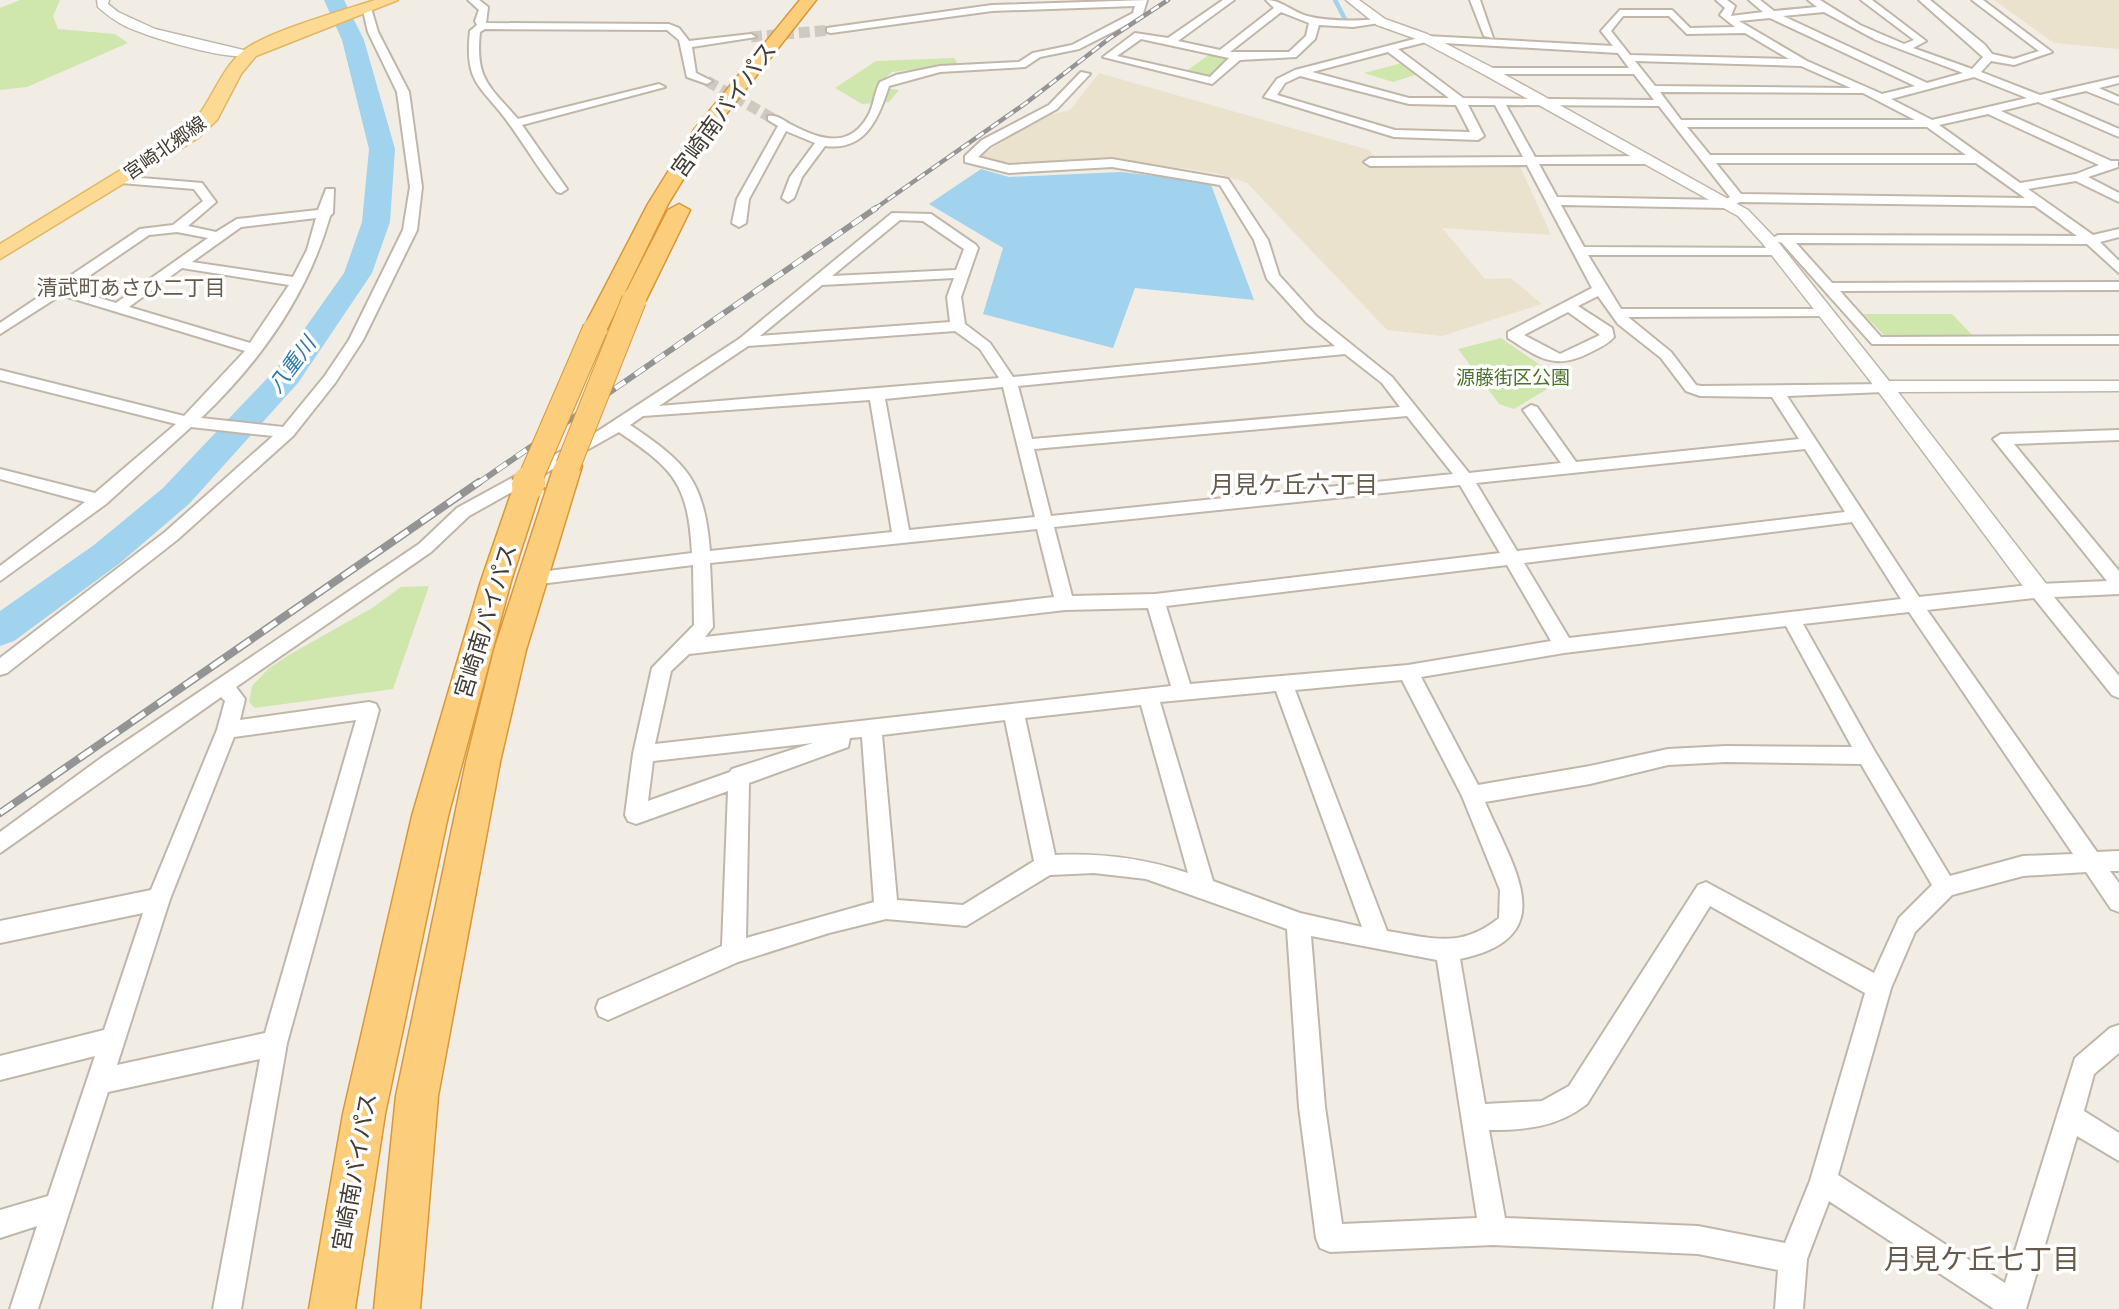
<svg xmlns="http://www.w3.org/2000/svg" width="2119" height="1309" viewBox="0 0 2119 1309" font-family="'Roboto Condensed','Noto Sans JP',sans-serif">
  <style>
    .education { fill: #ebe2ce }
    .green { fill: #cfe6ad }
    .water { fill: #a1d2ee }
    .lines { fill: none; stroke-linecap: round; stroke-linejoin: round }
    .stream { stroke: #a1d2ee; stroke-width: 4.5 }
    .river { fill: #a1d2ee; fill-rule: evenodd }
    .minor-tunnel { stroke: #cfcac1; stroke-width: 11; stroke-dasharray: 11 5; stroke-linecap: butt }
    .minor-casing { stroke: #c0b7aa; stroke-width: 4 }
    .tertiary-casing { stroke: #c0b7aa; stroke-width: 3 }
    .primary-casing { stroke: #e1b663; stroke-width: 3 }
    .trunk-casing { stroke: #da9736; stroke-width: 3 }
    .minor { fill: #fff; fill-rule: evenodd }
    .tertiary { fill: #fff; fill-rule: evenodd }
    .primary { fill: #fcda93; fill-rule: evenodd }
    .trunk { fill: #fcce7c; fill-rule: evenodd }
    .rail-far2-casing { stroke: #949494; stroke-width: 4.5 }
    .rail-far1-casing { stroke: #949494; stroke-width: 6 }
    .rail-casing { stroke: #949494; stroke-width: 8 }
    .rail-far2 { stroke: #fff; stroke-width: 2.5; stroke-dasharray: 9; stroke-linecap: butt }
    .rail-far1 { stroke: #fff; stroke-width: 4.5; stroke-dasharray: 12; stroke-linecap: butt }
    .rail { stroke: #fff; stroke-width: 5; stroke-dasharray: 16; stroke-linecap: butt }
    .trunk-bridge-far1-casing { stroke: #da9736; stroke-width: 26; stroke-linecap: butt }
    .trunk-bridge-casing { stroke: #da9736; stroke-width: 35; stroke-linecap: butt }
    .trunk-bridge-far1 { stroke: #fcce7c; stroke-width: 24 }
    .trunk-bridge { stroke: #fcce7c; stroke-width: 32 }
    .labels { text-anchor: middle; dominant-baseline: central; stroke-width: 7; stroke-linejoin: round; paint-order: stroke }
    .far-street-label { font-size: 19px; fill: #443d34; stroke: #fff }
    .far-park-label { font-size: 19px; fill: #497429; stroke: #fff }
    .far-neighbourhood-label { font-size: 21px; fill: #675b4c; stroke: #fff }
    .far-water-label { font-size: 21px; font-style: italic; fill: #2e79a5; stroke: #fff }
    .street-label { font-size: 23px; fill: #443d34; stroke: #fff }
    .neighbourhood-label { font-size: 24px; fill: #675b4c; stroke: #fff }
    .near-neighbourhood-label { font-size: 28px; fill: #675b4c; stroke: #fff }
  </style>
  <rect width="100%" height="100%" fill="#f2ede4"/>
  <g class="education">
    <polygon points="1994,0 2119,0 2119,49 2054,43"/>
    <polygon points="1099,73 1369,150 1386,167 1519,164 1551,235 1442,228 1485,279 1511,278 1542,304 1442,336 1387,330 1247,183 1215,173 1113,159 1011,164 978,158 1037,118 1070,110"/>
  </g>
  <g class="green">
    <polygon points="20,0 60,0 53,16 58,29 115,34 128,43 27,87 0,90 0,8"/>
    <polygon points="1210,54 1229,59 1212,76 1185,72"/>
    <polygon points="954,58 958,64 892,72 876,87 899,90 889,102 862,104 835,88 876,61"/>
    <polygon points="1402,63 1418,74 1393,82 1364,73"/>
    <polygon points="1863,314 1952,314 1975,338 1888,339"/>
    <polygon points="1501,338 1562,380 1514,409 1499,404 1458,349"/>
    <polygon points="429,586 393,689 255,708 249,702 252,686 268,669 289,655 372,608 401,587"/>
  </g>
  <polygon class="water" points="981,169 1009,177 1121,172 1210,182 1254,300 1135,288 1113,348 983,314 1003,248 929,204"/>
  <g class="lines">
    <polyline class="stream" points="1335,0 1346,21"/>
    <polygon class="river" points="324,0 344,0 364,40 395,149 390,222 372,273 298,383 189,504 120,563 14,641 0,646 0,611 94,545 163,488 276,369 344,273 362,222 369,149 342,40"/>
    <g class="minor-tunnel">
      <polyline points="751,37 831,30"/>
      <polyline points="707,81 772,118"/>
    </g>
    <g class="minor-casing">
      <g id="minor">
        <path d="M 468,0 L 479,0 L 488,7 L 486,23 L 669,24 L 679,28 L 689,41 L 751,34 L 756,37 L 692,47 L 696,73 L 712,81 L 707,84 L 687,77 L 679,40 L 667,30 L 485,29 L 480,32 C 475,79 489,86 518,119 L 659,84 L 665,87 L 522,125 L 567,189 L 561,193 L 557,192 C 539,170 526,147 510,125 C 482,85 464,86 470,31 L 477,25 L 475,21 L 479,10 Z"/>
        <path d="M 1147,0 L 1142,17 L 1079,49 L 1040,57 L 1025,67 L 940,72 L 889,86 C 878,119 866,151 825,146 L 802,177 L 794,198 L 788,202 L 782,198 L 790,177 L 815,143 L 786,131 L 749,199 L 746,223 L 739,227 L 732,223 L 737,199 L 778,126 L 768,120 L 768,116 C 777,114 784,121 792,125 C 822,141 852,149 870,112 C 874,103 875,91 880,82 L 896,75 L 940,66 L 1019,62 L 1033,53 L 1072,45 L 1133,13 L 1135,6 L 992,11 L 831,33 L 827,32 L 827,28 L 992,5 Z"/>
        <path d="M 1223,0 L 1234,0 L 1178,41 L 1220,50 L 1274,8 L 1266,0 C 1282,0 1292,12 1307,16 C 1331,22 1357,21 1381,19 L 1386,22 L 1353,27 L 1319,25 L 1315,39 L 1296,57 L 1240,60 L 1212,84 L 1103,57 L 1135,33 L 1168,38 ZM 1281,12 L 1309,23 L 1306,36 L 1289,52 L 1230,52 ZM 1141,39 L 1229,58 L 1210,77 L 1117,56 Z"/>
        <polygon points="1470,0 1480,0 1493,38 1484,36"/>
        <path d="M 1716,0 L 1727,0 L 1735,6 L 1731,16 L 1763,12 L 1749,0 L 1760,0 L 1774,11 L 1817,7 L 1808,0 L 1820,0 L 1860,25 L 1904,44 L 1914,40 L 1861,0 L 1872,0 L 1926,41 L 1913,48 L 1972,69 L 1983,57 L 1919,0 L 1930,0 L 1985,45 L 1992,54 L 2014,59 L 2039,51 L 1972,0 L 1983,0 L 2052,52 L 2014,65 L 1991,61 L 1981,72 L 2040,95 L 2119,77 L 2119,83 L 2099,88 L 2119,97 L 2119,104 L 2086,91 L 2050,99 L 2119,129 L 2119,137 L 2038,102 L 2001,111 L 2111,161 L 2118,161 L 2118,167 L 2088,177 L 2119,193 L 2119,202 L 2076,181 L 2028,189 L 2093,235 L 2119,229 L 2119,237 L 2100,242 L 2119,261 L 2119,273 L 2087,244 L 1796,243 L 1832,283 L 2119,282 L 2119,290 L 1840,291 L 1881,337 L 2119,336 L 2119,344 L 1872,344 L 1782,243 L 1771,239 L 1778,235 L 2077,236 L 2035,206 L 1740,202 L 1727,208 L 1561,205 L 1584,247 L 1782,248 L 1782,254 L 1777,255 L 1588,255 L 1621,309 L 1830,309 L 1830,315 L 1825,316 L 1628,317 L 1671,352 L 1696,385 L 1701,386 L 1889,384 L 1892,387 L 1884,392 L 1787,396 L 1919,597 L 2039,584 L 2107,581 L 1993,439 L 2001,434 L 2119,430 L 2119,440 L 2014,444 L 2119,571 L 2119,594 L 2054,597 L 2119,676 L 2119,698 L 2112,695 L 2034,598 L 1927,610 L 2097,852 L 2119,851 L 2119,871 L 2110,871 L 2119,883 L 2119,912 L 2111,909 L 2086,872 L 2023,876 L 1952,895 L 1915,932 L 1891,988 L 1838,1175 L 2005,1283 L 2075,1058 L 2110,1028 L 2119,1025 L 2119,1053 L 2094,1074 L 2084,1111 L 2119,1133 L 2119,1161 L 2077,1136 L 2026,1309 L 1994,1309 L 1829,1201 L 1807,1259 L 1803,1309 L 1775,1309 L 1778,1270 L 1698,1254 L 1493,1245 L 1330,1252 L 1320,1248 L 1316,1238 L 1299,1107 L 1287,929 L 1146,879 L 1094,873 L 1050,875 L 966,926 L 886,919 L 829,933 L 738,962 L 608,1020 L 599,1016 L 596,1008 L 599,1000 L 722,946 L 728,791 L 636,824 L 628,821 L 625,815 L 633,754 L 652,668 L 694,625 L 693,565 L 532,585 L 523,579 L 532,573 L 692,553 C 688,484 675,470 619,432 L 469,516 L 431,552 L 236,687 L 245,699 L 240,720 L 369,702 L 376,704 L 379,710 L 287,1043 L 241,1309 L 213,1309 L 260,1059 L 108,1092 L 38,1309 L 10,1309 L 37,1226 L 0,1238 L 0,1210 L 48,1196 L 95,1056 L 0,1080 L 0,1056 L 104,1030 L 143,913 L 0,943 L 0,921 L 151,890 L 217,730 L 225,701 L 221,697 L 0,853 L 0,832 L 101,758 L 419,544 L 457,508 L 598,431 L 739,339 L 892,213 L 931,214 L 976,245 L 978,248 L 961,297 L 965,324 L 990,343 L 1013,377 L 1335,346 L 1306,322 L 1267,279 L 1254,240 L 1220,185 L 1112,167 L 1009,173 L 965,162 L 965,156 L 982,140 L 1049,105 L 1081,72 L 1090,74 L 1057,109 L 990,146 L 978,157 L 1009,165 L 1112,159 L 1228,179 L 1268,240 L 1279,275 L 1316,316 L 1392,377 L 1469,473 L 1561,463 L 1523,410 L 1531,405 L 1537,407 L 1576,462 L 1799,439 L 1772,397 L 1700,396 L 1686,391 L 1661,358 L 1618,324 L 1598,296 L 1578,306 L 1612,328 L 1614,337 C 1608,344 1599,348 1591,352 C 1555,371 1539,358 1508,338 L 1508,332 L 1592,288 L 1527,165 L 1370,166 L 1364,162 L 1370,158 L 1523,157 L 1495,105 L 1468,105 L 1484,136 L 1478,140 L 1394,137 L 1264,97 L 1277,79 L 1295,70 L 1426,36 L 1613,46 L 1601,31 L 1620,10 L 1672,10 L 1690,28 L 1735,27 L 1720,15 L 1725,8 ZM 1824,12 L 1876,40 L 1963,73 L 1927,83 L 1783,16 ZM 1623,16 L 1669,16 L 1687,34 L 1745,33 L 1789,59 L 1630,55 L 1611,31 ZM 1770,18 L 1915,86 L 1882,94 L 1807,61 L 1739,21 ZM 1426,42 L 1618,53 L 1629,68 L 1488,68 L 1483,71 L 1488,74 L 1634,74 L 1654,100 L 1463,98 L 1398,49 ZM 1388,52 L 1449,98 L 1409,98 L 1312,72 ZM 1635,61 L 1801,66 L 1851,88 L 1655,86 ZM 1300,76 L 1409,104 L 1456,105 L 1470,132 L 1395,130 L 1277,95 L 1285,83 ZM 1974,77 L 2027,98 L 1932,120 L 1891,99 ZM 1660,92 L 1863,93 L 1915,120 L 1681,120 ZM 1506,105 L 1659,106 L 1730,197 L 1724,200 L 1557,197 L 1539,164 L 1646,164 L 1652,160 L 1646,156 L 1535,157 ZM 1988,114 L 2099,165 L 2076,174 L 2020,183 L 1939,125 ZM 1687,127 L 1927,127 L 1966,155 L 1710,155 ZM 1716,163 L 1976,163 L 2025,198 L 1741,194 ZM 900,220 L 923,221 L 964,249 L 956,270 L 832,276 ZM 954,278 L 947,297 L 950,322 L 760,336 L 822,285 ZM 1568,312 L 1600,335 L 1560,354 L 1524,335 ZM 955,331 L 980,349 L 999,378 L 659,406 L 748,346 ZM 1345,354 L 1382,383 L 1400,407 L 1032,439 L 1018,386 ZM 1003,387 L 1035,517 L 909,530 L 885,399 ZM 870,400 L 892,532 L 710,551 C 704,480 687,463 630,425 L 643,416 ZM 1407,416 L 1453,474 L 1051,516 L 1034,449 ZM 1805,449 L 1845,512 L 1517,551 L 1476,483 ZM 1460,485 L 1500,553 L 1155,594 L 1072,596 L 1054,527 ZM 1852,522 L 1901,599 L 1569,638 L 1524,563 ZM 1037,529 L 1054,597 L 705,637 L 713,627 L 710,563 ZM 1507,565 L 1551,641 L 1408,665 L 1190,684 L 1166,606 ZM 1148,608 L 1171,686 L 655,744 L 671,671 L 689,654 L 1065,610 ZM 1909,612 L 2073,854 L 2023,856 L 1950,876 L 1874,750 L 1803,624 ZM 1786,626 L 1852,747 L 1726,746 L 1668,749 L 1590,766 L 1478,785 L 1421,677 L 1564,653 ZM 1402,680 L 1462,796 L 1500,890 L 1499,918 C 1461,949 1432,938 1387,931 L 1295,690 ZM 1276,691 L 1362,927 L 1300,913 L 1213,881 L 1160,702 ZM 1141,705 L 1188,873 C 1143,858 1102,853 1055,855 L 1025,718 ZM 356,720 L 265,1033 L 117,1065 L 170,899 L 234,737 ZM 1005,720 L 1034,861 L 963,905 L 897,900 L 882,735 ZM 862,737 L 874,902 L 746,938 L 749,783 L 848,747 L 850,738 ZM 813,743 L 732,769 L 730,772 L 648,801 L 653,761 ZM 1726,762 L 1861,764 L 1932,885 L 1899,918 L 1874,973 L 1706,882 L 1698,885 L 1569,1086 L 1542,1101 L 1485,1104 L 1460,959 C 1564,937 1513,868 1485,802 L 1590,784 L 1668,765 ZM 1710,906 L 1865,993 L 1810,1181 L 1785,1243 L 1698,1226 L 1505,1218 L 1489,1130 C 1526,1130 1558,1127 1587,1104 ZM 1311,936 L 1437,960 L 1477,1218 L 1342,1224 L 1325,1107 Z"/>
        <path d="M 362,6 L 371,8 L 378,32 L 409,92 L 422,187 L 417,230 L 363,340 L 335,383 L 293,436 L 177,540 L 7,673 L 0,675 L 0,658 L 165,532 L 273,436 L 191,427 L 106,504 L 0,581 L 0,566 L 85,502 L 0,479 L 0,469 L 95,493 L 176,424 L 0,380 L 0,370 L 184,416 L 245,351 L 61,295 L 0,334 L 0,323 L 140,229 L 173,225 L 203,201 L 194,189 L 121,183 L 117,182 L 117,176 L 202,183 L 216,202 L 188,226 L 216,232 L 237,219 L 318,210 L 326,189 L 334,189 L 333,213 L 330,216 C 308,294 260,362 201,418 L 283,427 L 324,377 L 349,340 L 403,230 L 410,187 L 397,92 L 368,32 ZM 316,218 L 307,250 L 293,277 L 192,262 L 241,227 ZM 177,232 L 208,238 L 116,303 L 70,289 L 149,235 ZM 182,268 L 289,285 L 250,343 L 129,307 Z"/>
      </g>
    </g>
    <g class="tertiary-casing">
      <g id="tertiary">
        <path d="M 97,0 L 109,0 L 108,4 L 118,12 L 155,29 L 256,53 C 240,66 145,36 125,26 C 115,21 107,15 98,7 Z"/>
        <polygon points="1346,0 1359,0 1385,19 1427,34 1493,68 1748,210 1775,238 1889,381 2119,381 2119,391 1898,392 2047,585 2050,591 2047,597 2031,597 1878,391 1763,244 1738,216 1483,74 1419,40 1377,25"/>
      </g>
    </g>
    <g class="primary-casing">
      <path id="primary" d="M 375,0 L 398,0 L 256,56 L 241,74 L 217,120 L 198,138 L 0,259 L 0,244 L 186,130 C 212,105 217,73 243,51 C 265,32 345,10 375,0 Z"/>
    </g>
    <g class="trunk-casing">
      <g id="trunk">
        <polygon points="800,0 816,0 712,132 668,204 607,329 603,334 587,334 583,329 648,204 694,130"/>
        <polygon points="679,204 690,210 646,300 642,305 626,305 622,300 668,210"/>
        <polygon points="568,457 578,460 582,466 526,650 500,762 438,1096 420,1309 374,1309 396,1096 466,762 494,650 554,466 558,460"/>
        <polygon points="528,476 538,479 542,485 511,581 448,816 385,1114 355,1309 309,1309 343,1114 412,816 481,581 514,485 518,479"/>
      </g>
    </g>
    <use href="#minor" class="minor"/>
    <use href="#tertiary" class="tertiary"/>
    <use href="#primary" class="primary"/>
    <use href="#trunk" class="trunk"/>
    <g class="rail-far2-casing">
      <polyline id="rail-far2" points="873,210 1026,103 1110,38 1168,0"/>
    </g>
    <g class="rail-far1-casing">
      <polyline id="rail-far1" points="477,484 876,208"/>
    </g>
    <g class="rail-casing">
      <polyline id="rail" points="0,813 479,482"/>
    </g>
    <use href="#rail-far2" class="rail-far2"/>
    <use href="#rail-far1" class="rail-far1"/>
    <use href="#rail" class="rail"/>
    <g class="trunk-bridge-far1-casing">
      <g id="trunk-bridge-far1">
        <polyline points="568,466 634,300"/>
        <polyline points="528,484 595,329"/>
      </g>
    </g>
    <g class="trunk-bridge-casing">
      <polyline id="trunk-bridge" points="528,485 529,482"/>
    </g>
    <use href="#trunk-bridge-far1" class="trunk-bridge-far1"/>
    <use href="#trunk-bridge" class="trunk-bridge"/>
  </g>
  <g class="labels">
    <g class="far-street-label">
      <text transform="translate(165 148) rotate(-35)">宮崎北郷線</text>
    </g>
    <g class="far-park-label">
      <text x="1513" y="377">源藤街区公園</text>
    </g>
    <g class="far-neighbourhood-label">
      <text x="131" y="288">清武町あさひ二丁目</text>
    </g>
    <g class="far-water-label">
      <text transform="translate(292 365) rotate(-53)">八重川</text>
    </g>
    <g class="street-label">
      <text transform="translate(724 110) rotate(-54)">宮崎南バイパス</text>
      <text transform="translate(486 621) rotate(-73)">宮崎南バイパス</text>
      <text transform="translate(355 1172) rotate(-80)">宮崎南バイパス</text>
    </g>
    <g class="neighbourhood-label">
      <text x="1294" y="485">月見ケ丘六丁目</text>
    </g>
    <g class="near-neighbourhood-label">
      <text x="1982" y="1259">月見ケ丘七丁目</text>
    </g>
  </g>
</svg>
